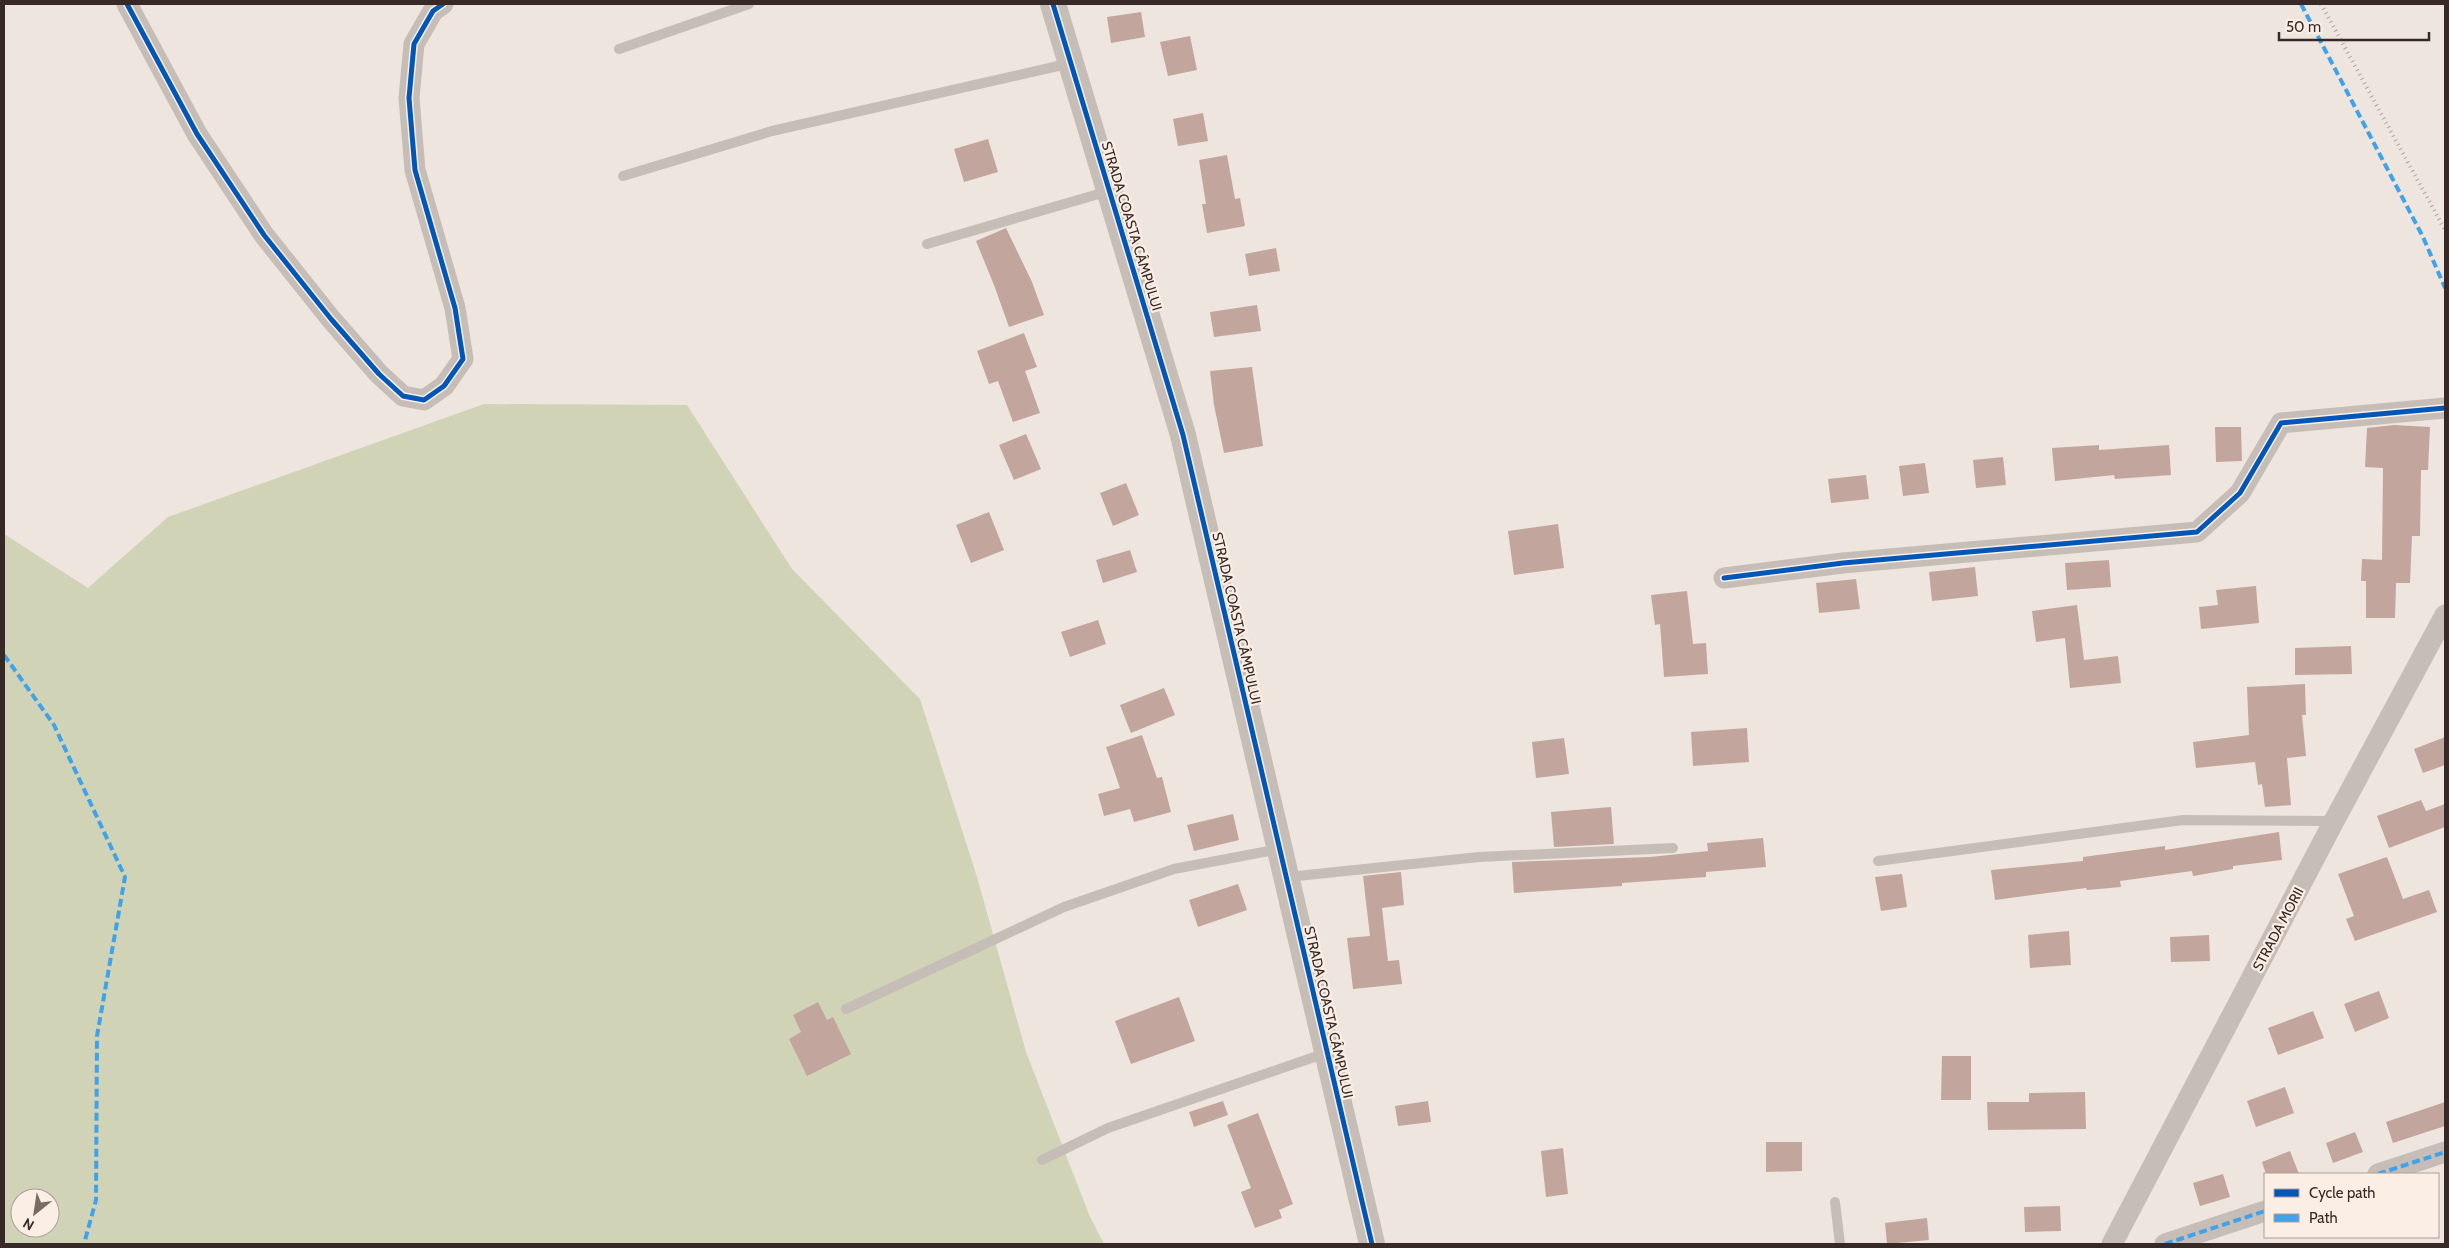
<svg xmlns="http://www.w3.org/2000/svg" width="2449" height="1248" viewBox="0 0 2449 1248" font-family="Cabin,sans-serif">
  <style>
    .green { fill: #d0d3b6; fill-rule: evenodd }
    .building { fill: #c2a69e }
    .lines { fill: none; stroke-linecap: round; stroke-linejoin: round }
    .service { stroke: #c6bdb7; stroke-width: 10 }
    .minor { stroke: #c6bdb7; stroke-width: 21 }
    .tertiary { stroke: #c6bdb7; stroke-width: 26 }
    .rail { stroke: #ada6a2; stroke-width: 4; stroke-dasharray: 1 4; stroke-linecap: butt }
    .quiet { stroke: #3fa3eb; stroke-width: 4; stroke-dasharray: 8 4; stroke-linecap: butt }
    .cycleway-casing { stroke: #fbeee4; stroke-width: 8 }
    .cycleway { stroke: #0057b8; stroke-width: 5 }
    .labels { text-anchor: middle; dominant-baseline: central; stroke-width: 4.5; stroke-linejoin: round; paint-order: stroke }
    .street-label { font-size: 14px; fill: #372926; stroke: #fbeee4 }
  </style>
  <rect width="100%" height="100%" fill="#ede5de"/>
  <path class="green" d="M 484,404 L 687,405 L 792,569 L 920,699 L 977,877 L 1026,1052 L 1090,1217 L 1104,1244 L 4,1244 L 4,534 L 88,588 L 168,517 ZM 20,1198 L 50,1198 L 50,1228 L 20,1228 Z"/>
  <g class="building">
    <polygon points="1141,12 1145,37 1111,43 1107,17"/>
    <polygon points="1190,36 1197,70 1168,76 1160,42"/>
    <polygon points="1203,113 1208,141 1178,146 1173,119"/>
    <polygon points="988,139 998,172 964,182 954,149"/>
    <polygon points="1227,155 1235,199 1240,198 1245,226 1207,233 1202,204 1206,204 1199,160"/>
    <polygon points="1006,228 1032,282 1044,315 1009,327 994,285 976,241"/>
    <polygon points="1276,248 1280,271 1249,276 1245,254"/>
    <polygon points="1257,305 1261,331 1214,337 1210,312"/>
    <polygon points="1024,333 1037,367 1025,371 1040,413 1013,422 998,381 989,384 977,351"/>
    <polygon points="1252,367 1263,446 1224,453 1214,405 1210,371"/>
    <polygon points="2394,425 2430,427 2428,470 2421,470 2420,536 2412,536 2410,583 2396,583 2395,618 2366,618 2366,581 2361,581 2362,559 2382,560 2383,468 2365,467 2367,428"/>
    <polygon points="2215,427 2241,427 2242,461 2216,462"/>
    <polygon points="1026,434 1041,469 1014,480 999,445"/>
    <polygon points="2099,445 2099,450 2169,445 2171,475 2115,479 2114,475 2055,481 2052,448"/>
    <polygon points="2003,457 2006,485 1976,488 1973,460"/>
    <polygon points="1925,463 1929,493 1903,496 1899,466"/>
    <polygon points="1866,475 1869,499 1831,503 1828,479"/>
    <polygon points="1126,483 1139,515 1113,526 1100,493"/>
    <polygon points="989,512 1004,550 971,563 956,525"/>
    <polygon points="1558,524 1564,568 1514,575 1508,531"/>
    <polygon points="1130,550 1137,572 1103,583 1096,560"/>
    <polygon points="2109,560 2111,587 2067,590 2065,563"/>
    <polygon points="1975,567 1978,596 1932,601 1929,572"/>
    <polygon points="1856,579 1860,609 1819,613 1816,583"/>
    <polygon points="2256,586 2259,623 2201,629 2199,607 2218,605 2216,590"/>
    <polygon points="1687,591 1693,644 1706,643 1708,674 1664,677 1660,624 1655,625 1651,595"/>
    <polygon points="2077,605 2084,660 2118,656 2121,683 2070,688 2065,638 2036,642 2032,611"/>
    <polygon points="1098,620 1106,644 1070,657 1061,632"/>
    <polygon points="2351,646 2352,674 2295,675 2295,648"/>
    <polygon points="2305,684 2306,715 2302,715 2306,756 2287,758 2291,805 2265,807 2262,784 2258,785 2255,762 2196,768 2193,742 2249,735 2247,687"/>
    <polygon points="1164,688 1175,715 1131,733 1120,705"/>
    <polygon points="1747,728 1749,762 1693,766 1691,732"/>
    <polygon points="1142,735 1157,778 1162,777 1171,812 1134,822 1130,809 1104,816 1098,794 1120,788 1106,747"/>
    <polygon points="2445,737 2445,765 2423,773 2414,749"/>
    <polygon points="1564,738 1569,774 1536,778 1532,742"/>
    <polygon points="2421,800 2426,811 2445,804 2445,827 2389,848 2377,816"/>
    <polygon points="1611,807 1614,844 1554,847 1551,812"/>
    <polygon points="1233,814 1239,840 1194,851 1187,825"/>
    <polygon points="2279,832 2282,860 2233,866 2233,869 2193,876 2192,871 2120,881 2121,887 2087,890 2086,888 1995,900 1991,870 2083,861 2083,857 2165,846 2165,850"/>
    <polygon points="1763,838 1766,867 1706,872 1706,877 1622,883 1622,886 1514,893 1512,862 1650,857 1708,851 1707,843"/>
    <polygon points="2387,857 2403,899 2429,890 2437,912 2355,941 2346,919 2354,916 2338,874"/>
    <polygon points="1401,872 1404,905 1382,908 1388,961 1399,960 1402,984 1353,989 1347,938 1370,936 1363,876"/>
    <polygon points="1902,874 1907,907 1881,911 1875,877"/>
    <polygon points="1238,884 1247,910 1198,927 1189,900"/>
    <polygon points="2069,931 2071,965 2030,968 2028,935"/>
    <polygon points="2209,935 2210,961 2171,962 2170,937"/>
    <polygon points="2379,991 2389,1018 2355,1032 2344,1004"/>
    <polygon points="1179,997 1195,1041 1131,1064 1115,1021"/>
    <polygon points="818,1002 827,1020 833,1017 851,1054 807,1076 789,1039 801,1032 793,1015"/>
    <polygon points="2313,1011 2324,1038 2278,1055 2268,1028"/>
    <polygon points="1942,1056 1971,1056 1971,1100 1941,1100"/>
    <polygon points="2285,1087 2294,1113 2256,1127 2247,1101"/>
    <polygon points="2085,1092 2086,1129 1988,1130 1987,1102 2029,1102 2029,1093"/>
    <polygon points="1223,1101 1228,1115 1194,1127 1189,1112"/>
    <polygon points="1428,1101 1431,1122 1398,1126 1395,1106"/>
    <polygon points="2445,1102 2445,1126 2393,1143 2386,1122"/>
    <polygon points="1258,1113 1293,1204 1279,1210 1282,1218 1255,1228 1241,1192 1251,1188 1227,1125"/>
    <polygon points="2355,1132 2363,1152 2333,1163 2326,1143"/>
    <polygon points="1766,1142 1802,1142 1802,1171 1766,1172"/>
    <polygon points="1563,1148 1568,1194 1546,1197 1541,1151"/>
    <polygon points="2290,1151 2299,1174 2266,1174 2262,1162"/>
    <polygon points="2223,1174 2230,1197 2200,1206 2193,1183"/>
    <polygon points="2060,1206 2061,1231 2025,1232 2024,1207"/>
    <polygon points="1927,1218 1929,1240 1887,1244 1885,1223"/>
  </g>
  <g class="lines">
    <g class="service">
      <polyline points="619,49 749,4"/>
      <polyline points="623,176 772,131 1071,63"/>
      <polyline points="927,244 1109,191"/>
      <polyline points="1878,861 2183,820 2334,821"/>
      <polyline points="1288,877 1479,857 1673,848"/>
      <polyline points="846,1009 1064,907 1174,869 1279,849"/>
      <polyline points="1042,1160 1108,1128 1326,1053"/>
      <polyline points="1835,1202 1840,1244"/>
    </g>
    <g class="minor">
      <polyline points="127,4 197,134 264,235 331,319 379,374 403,396 424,400 444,386 463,359 455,308 415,170 409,98 414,44 433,11 443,4"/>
      <polyline points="1724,578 1843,563 2197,532 2240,493 2281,423 2445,408"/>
      <polyline points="2378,1174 2445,1152"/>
      <polyline points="2112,1244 2334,821 2445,615"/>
      <polyline points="2165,1244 2265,1211"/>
    </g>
    <polyline class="tertiary" points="1053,4 1183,435 1372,1244"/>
    <polyline class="rail" points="2321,4 2445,230"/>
    <g class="quiet">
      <polyline points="2301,4 2423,237 2445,288"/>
      <polyline points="4,655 54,725 125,877 97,1036 96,1200 84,1244"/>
      <polyline points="2378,1174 2445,1152"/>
      <polyline points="2165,1244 2265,1211"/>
    </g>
    <g class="cycleway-casing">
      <g id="cycleway">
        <polyline points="127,4 197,134 264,235 331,319 379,374 403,396 424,400 444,386 463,359 455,308 415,170 409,98 414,44 433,11 443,4"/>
        <polyline points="1053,4 1183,435 1372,1244"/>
        <polyline points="1724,578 1843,563 2197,532 2240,493 2281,423 2445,408"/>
      </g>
    </g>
    <use href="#cycleway" class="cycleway"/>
  </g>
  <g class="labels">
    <g class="street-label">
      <text transform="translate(1132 226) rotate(73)">STRADA COASTA CÂMPULUI</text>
      <text transform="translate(1237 618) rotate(77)">STRADA COASTA CÂMPULUI</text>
      <text transform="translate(2278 929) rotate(-62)">STRADA MORII</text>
      <text transform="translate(1329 1012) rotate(77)">STRADA COASTA CÂMPULUI</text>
    </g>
  </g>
  <rect width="2449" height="1248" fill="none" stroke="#372926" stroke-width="10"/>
  <rect x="2264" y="1173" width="175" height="65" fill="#fbeee4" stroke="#ad9f98"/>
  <rect x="2274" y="1189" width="25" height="8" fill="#0057b8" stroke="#ad9f98"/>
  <text x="2309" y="1198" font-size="15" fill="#372926">Cycle path</text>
  <rect x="2274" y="1214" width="25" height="8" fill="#3fa3eb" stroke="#ad9f98"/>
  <text x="2309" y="1223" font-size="15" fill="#372926">Path</text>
  <g transform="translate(35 1213) rotate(210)"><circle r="24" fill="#fbeee4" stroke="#ad9f98"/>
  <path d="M0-4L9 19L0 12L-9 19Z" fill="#776b66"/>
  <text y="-8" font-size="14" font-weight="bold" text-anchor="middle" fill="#372926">N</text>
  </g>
  <path d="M2279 32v8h150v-8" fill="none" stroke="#372926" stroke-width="2.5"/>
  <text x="2286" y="32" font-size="15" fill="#372926" stroke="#fbeee4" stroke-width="4" paint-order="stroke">50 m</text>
</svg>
